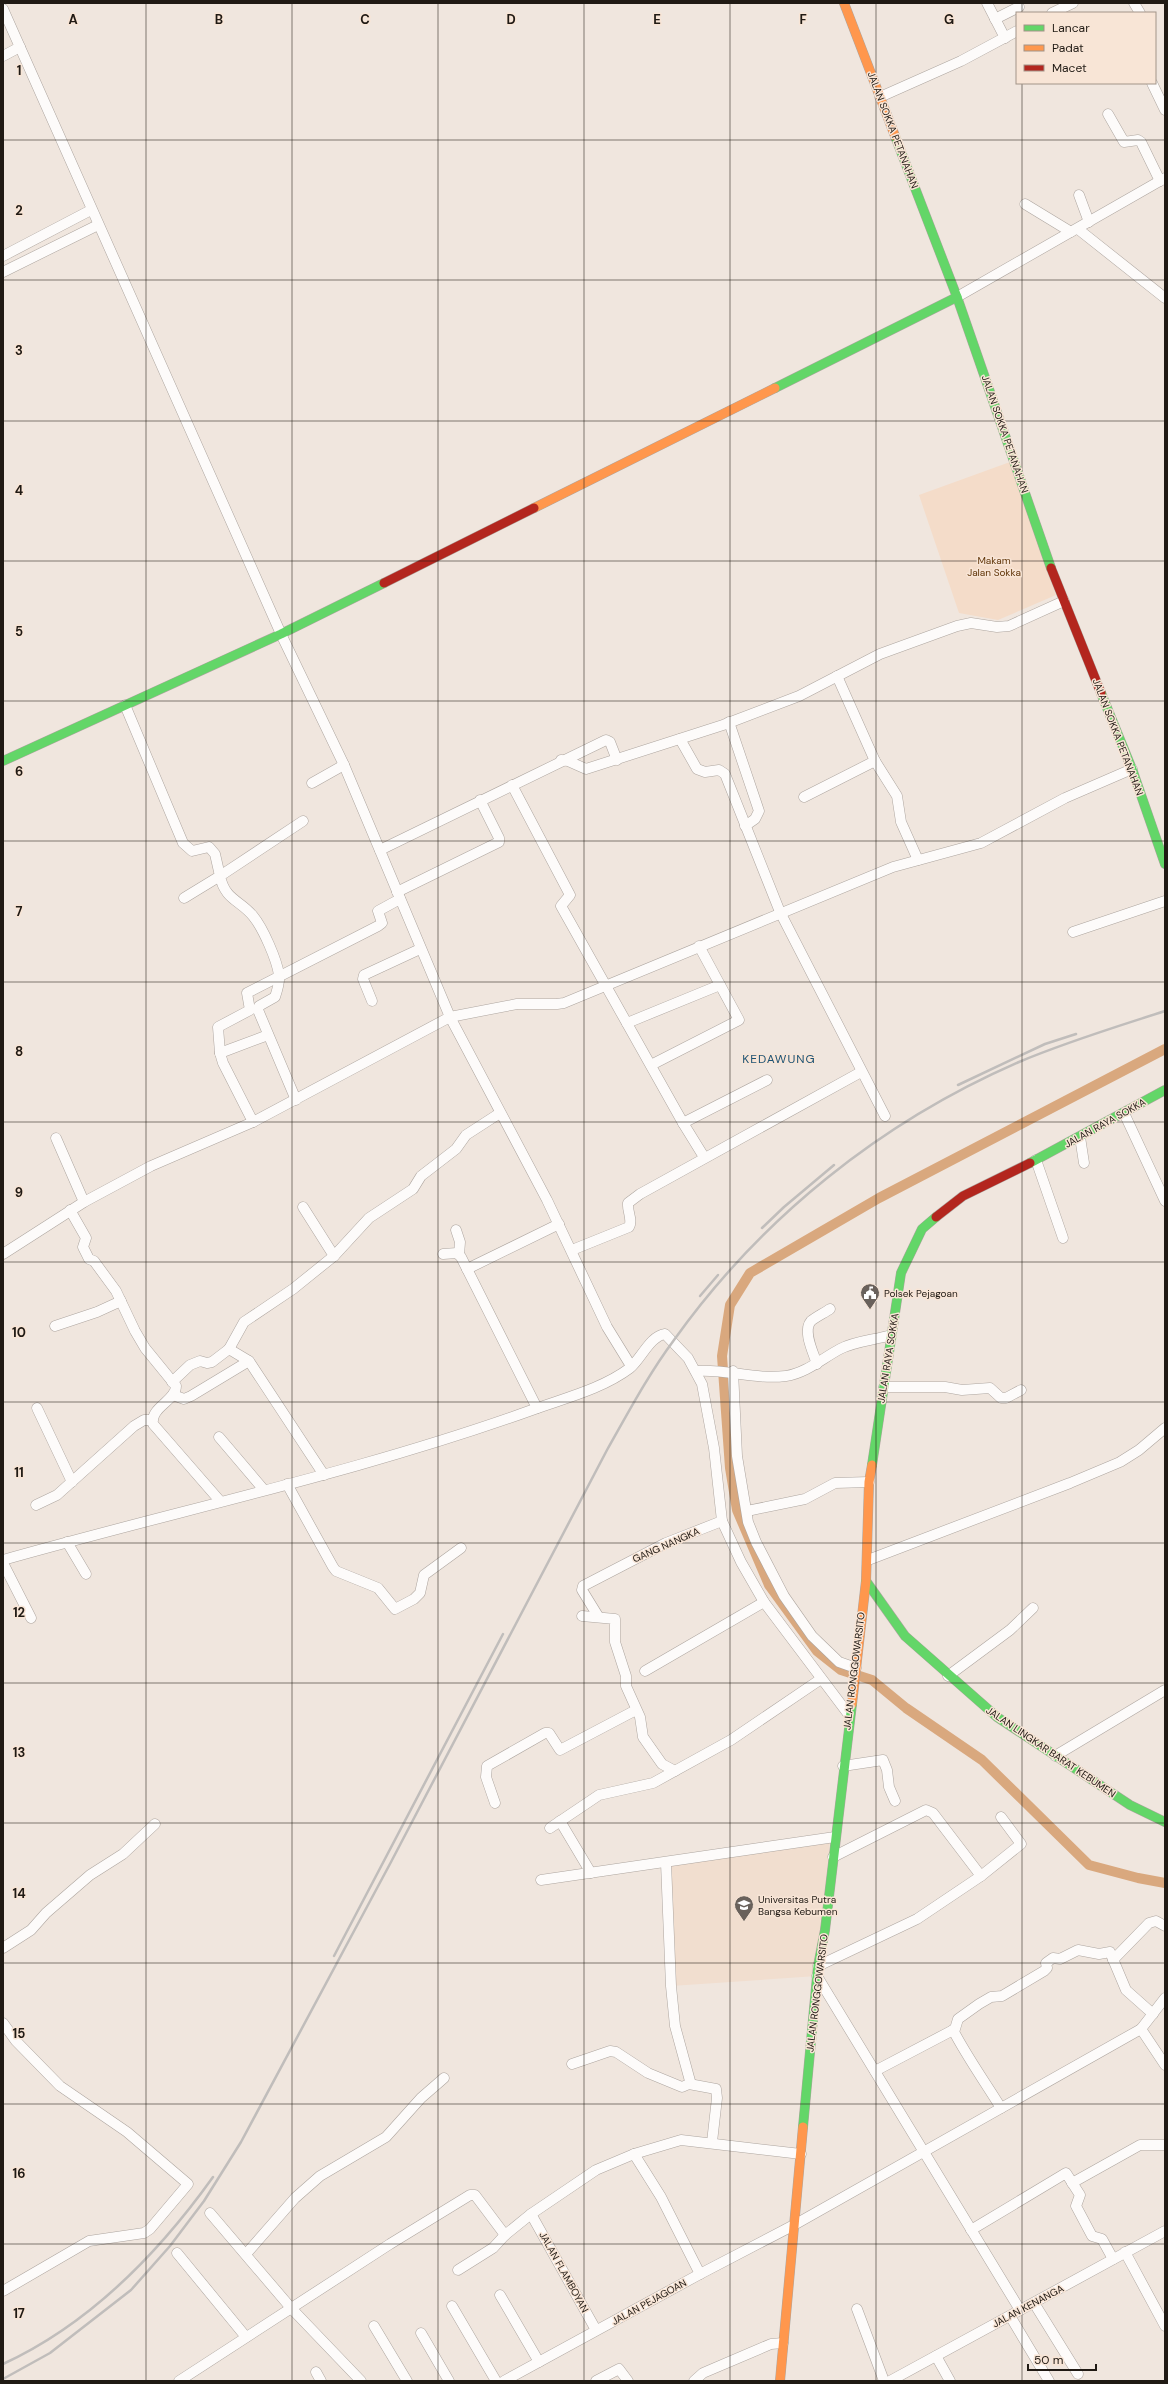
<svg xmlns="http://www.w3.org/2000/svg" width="1168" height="2384" viewBox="0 0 1168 2384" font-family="'DM Sans',sans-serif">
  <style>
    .built { fill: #f1decf }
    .green { fill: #f4dcc9 }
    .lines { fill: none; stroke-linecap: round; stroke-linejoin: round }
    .canal { stroke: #d9a87e; stroke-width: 10 }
    .street-casing { stroke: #ada59f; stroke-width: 11 }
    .fast-casing { stroke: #ada59f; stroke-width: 10 }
    .slow-casing { stroke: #ada59f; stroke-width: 10 }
    .jam-casing { stroke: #ada59f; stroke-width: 10 }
    .street { stroke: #fdfbfa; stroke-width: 10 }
    .fast { stroke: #63d668; stroke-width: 9 }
    .slow { stroke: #ff974d; stroke-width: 9 }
    .jam { stroke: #b3261e; stroke-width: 9 }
    .rail { stroke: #c0bdbb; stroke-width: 2.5 }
    .grid { fill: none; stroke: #201a14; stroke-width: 1; stroke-opacity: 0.55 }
    .labels { text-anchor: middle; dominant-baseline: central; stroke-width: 3; stroke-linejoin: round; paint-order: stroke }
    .street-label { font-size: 10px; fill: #201a14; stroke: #f8e5d6 }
    .park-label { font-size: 10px; fill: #603508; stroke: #f8e5d6 }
    .poi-label { font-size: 10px; fill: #201a14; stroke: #f8e5d6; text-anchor: start }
    .quarter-label { font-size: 12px; letter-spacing: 1px; fill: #1b5274; stroke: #f8e5d6 }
    .grid-label { font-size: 13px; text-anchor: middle; font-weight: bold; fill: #201a14; stroke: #f8e5d6; stroke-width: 3; stroke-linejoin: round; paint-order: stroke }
  </style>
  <rect width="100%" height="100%" fill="#f0e6de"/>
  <polygon class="built" points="830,1840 817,1976 671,1986 662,1867"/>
  <polygon class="green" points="1010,462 1056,595 998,620 959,613 919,495"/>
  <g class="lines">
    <polyline class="canal" points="1165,1049 879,1198 750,1273 730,1305 722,1356 730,1468 737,1510 769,1585 817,1651 841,1670 872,1680 906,1708 982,1760 1089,1865 1138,1878 1165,1883"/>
    <g class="street-casing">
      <g id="street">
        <polyline points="987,3 1005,38"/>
        <polyline points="1134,3 1140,13"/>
        <polyline points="3,9 281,634 344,765 450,1017 547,1200 607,1327 631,1366"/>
        <polyline points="1052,13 1073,3"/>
        <polyline points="995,19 1019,7"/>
        <polyline points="3,56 20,47"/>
        <polyline points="1152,83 1165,110"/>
        <polyline points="880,97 961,61 1017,31"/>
        <polyline points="1108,114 1124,142 1138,140 1141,142 1160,181"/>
        <polyline points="1079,195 1089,222"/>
        <polyline points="1025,204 1071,232"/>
        <polyline points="1078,229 1165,298"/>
        <polyline points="3,256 91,210"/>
        <polyline points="3,272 98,225"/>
        <polyline points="957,297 1165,178"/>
        <polyline points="837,676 875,761 897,796 901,822 918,860"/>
        <polyline points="125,705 183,843 192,851 209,847 215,854 220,876 184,898"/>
        <polyline points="729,722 759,811 755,819 745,826"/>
        <polyline points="680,739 697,769 705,772 719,770 725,774 780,912 885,1116"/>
        <polyline points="561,760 568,761 586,769 723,725 799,696 880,654 957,626 971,623 997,627 1009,626 1064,601"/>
        <polyline points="312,783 344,765"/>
        <polyline points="512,785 570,895 561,906 683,1123"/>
        <polyline points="804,797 875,761"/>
        <polyline points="380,850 606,740 610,742 617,760"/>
        <polyline points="397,892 499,842 499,838 480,800"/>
        <polyline points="1073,932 1165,901"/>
        <polyline points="372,1001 363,979 364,975 420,949"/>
        <polyline points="627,1023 720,985"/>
        <polyline points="220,1053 218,1027 250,1010 247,993 378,926 382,923 378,911 400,899"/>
        <polyline points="651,1065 739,1020 699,946"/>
        <path d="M 296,1100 L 258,1010 L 259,1006 L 275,997 C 277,991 280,982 279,975 C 277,960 263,928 253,916 C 240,900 225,900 220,876 L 303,821"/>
        <polyline points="1124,1113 1165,1201"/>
        <polyline points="253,1122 223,1063 220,1053 268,1035"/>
        <polyline points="1080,1137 1084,1163"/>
        <polyline points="56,1138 84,1202"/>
        <polyline points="704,1157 683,1123 767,1080"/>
        <polyline points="1036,1160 1063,1238"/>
        <path d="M 70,1210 L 86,1238 L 83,1247 L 89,1259 L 94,1261 L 116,1291 L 135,1331 L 145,1348 L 176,1386 C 176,1401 150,1407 153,1424 L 220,1501"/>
        <polyline points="456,1230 460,1242 459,1255"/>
        <path d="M 572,1250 L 629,1227 C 633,1220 627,1211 628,1203 L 640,1194 L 861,1072"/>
        <polyline points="3,1254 84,1202 151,1166 253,1122 450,1017 517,1004 557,1004 564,1003 893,867 981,843 1065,798 1132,769"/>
        <polyline points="443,1254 457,1253 461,1257 537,1408"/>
        <polyline points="334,1256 369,1218 413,1189 421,1176 456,1149 466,1135 500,1113"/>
        <polyline points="467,1269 559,1224"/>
        <polyline points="55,1326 97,1312 121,1301"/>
        <polyline points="229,1349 244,1322 293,1289 334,1256 303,1207"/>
        <path d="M 817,1364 C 814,1354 802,1331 811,1321 C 816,1317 824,1313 830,1309"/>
        <path d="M 697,1371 C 727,1369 756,1380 786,1376 C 806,1373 823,1358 840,1349 C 855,1341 875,1340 891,1335"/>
        <polyline points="733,1371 737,1456 748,1522 756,1542 784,1596 812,1636 839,1662 856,1668"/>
        <polyline points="172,1382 190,1365 200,1361 207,1363 212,1362 229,1349 249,1361 324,1475"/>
        <polyline points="884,1387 945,1387 962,1390 990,1388 1001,1398 1006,1398 1021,1390"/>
        <polyline points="173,1395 184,1399 191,1396 249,1361"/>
        <polyline points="37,1408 72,1482"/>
        <polyline points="219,1437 264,1490"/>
        <polyline points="287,1484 333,1567 336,1571 378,1588 395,1609 414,1599 420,1593 424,1575 461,1548"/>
        <polyline points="36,1505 57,1495 134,1426 144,1420 152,1420"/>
        <polyline points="747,1511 805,1499 835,1483 869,1482"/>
        <polyline points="67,1542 86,1574"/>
        <path d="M 3,1560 C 179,1510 360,1472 532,1410 C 565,1398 602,1389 630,1368 C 641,1359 650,1336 665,1334 L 688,1358 L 702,1384 L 714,1448 L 722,1521 L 741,1562 L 764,1602 L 849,1715"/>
        <polyline points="868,1560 1070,1483 1120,1462 1139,1450 1165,1428"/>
        <polyline points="3,1563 31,1618"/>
        <polyline points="582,1616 615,1619 615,1642 626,1676 626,1686 640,1717 643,1737 662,1764 675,1771"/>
        <polyline points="598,1616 582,1590 583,1586 666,1543 722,1521"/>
        <polyline points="645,1671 764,1602"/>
        <polyline points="948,1676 1010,1630 1033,1608"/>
        <polyline points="1055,1756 1165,1690"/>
        <polyline points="843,1766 883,1760 887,1770 889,1787 895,1801"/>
        <polyline points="495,1803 486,1777 487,1766 545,1733 549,1733 560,1750 636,1710"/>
        <polyline points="560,1821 591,1873"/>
        <polyline points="550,1828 599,1795 653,1783 731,1740 821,1679"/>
        <polyline points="981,1876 1021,1844 1001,1817"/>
        <polyline points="541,1880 835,1837"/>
        <polyline points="3,1948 31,1930 46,1913 90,1875 123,1854 155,1824"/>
        <polyline points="1113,1960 1149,1923 1156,1921 1165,1926"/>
        <polyline points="818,1966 917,1919 981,1876 933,1813 926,1810 833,1857"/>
        <polyline points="817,1976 1020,2310"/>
        <polyline points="1165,1998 1141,2029 1165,2065"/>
        <polyline points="3,2023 16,2041 60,2086 127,2132 188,2184 150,2229 144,2233 89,2241 3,2291"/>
        <path d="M 953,2030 C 967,2057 985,2082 1001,2108"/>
        <polyline points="572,2064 610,2051 616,2052 648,2073 682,2087 689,2084 690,2081 675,2026 671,1986 666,1863"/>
        <polyline points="875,2071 955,2029 958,2019 979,2004 991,1997 1002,1996 1044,1971 1047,1968 1046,1963 1053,1958 1060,1959 1078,1950 1099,1954 1110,1952 1126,1990 1153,2014"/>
        <polyline points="689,2084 716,2089 717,2098 712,2142"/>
        <polyline points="634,2154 661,2197 700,2274"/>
        <polyline points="1072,2183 1140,2145 1165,2145"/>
        <polyline points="210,2213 291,2308 361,2381"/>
        <polyline points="531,2214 596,2330"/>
        <polyline points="971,2230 1066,2173 1080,2195 1076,2206 1092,2236 1102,2239 1113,2259"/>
        <polyline points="1125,2252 1165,2326"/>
        <polyline points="177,2253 246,2337"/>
        <polyline points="246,2254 295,2198 320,2176 386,2137 421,2098 444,2078"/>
        <polyline points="458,2270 493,2248 505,2235"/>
        <polyline points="500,2295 539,2362"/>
        <polyline points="1034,2303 1078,2374"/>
        <polyline points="452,2306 496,2381"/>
        <polyline points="857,2309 884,2381"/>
        <polyline points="1010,2316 1049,2381"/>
        <polyline points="374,2326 407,2381"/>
        <polyline points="421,2333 449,2381"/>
        <polyline points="936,2356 950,2381"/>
        <polyline points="316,2372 321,2381"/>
        <polyline points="179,2381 390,2244 470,2195 475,2195 505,2235 531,2214 596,2170 634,2154 681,2140 801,2154"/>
        <polyline points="504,2381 700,2274 794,2225 1141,2029"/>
        <polyline points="596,2381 619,2369 628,2381"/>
        <polyline points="694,2381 703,2373 771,2344 783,2343"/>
        <polyline points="890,2381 1165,2231"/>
      </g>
    </g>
    <g class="fast-casing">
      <g id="fast">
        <polyline points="895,136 957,297 1051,568"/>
        <polyline points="775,388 957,297"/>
        <polyline points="1101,693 1132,769 1165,864"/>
        <polyline points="3,761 281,634 384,583"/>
        <polyline points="1030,1163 1165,1090"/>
        <polyline points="872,1465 901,1273 922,1229 936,1217"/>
        <polyline points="866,1581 905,1636 997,1717 1130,1805 1165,1822"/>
        <polyline points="803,2127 818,1966 825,1930 852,1704"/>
      </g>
    </g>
    <g class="slow-casing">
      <g id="slow">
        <polyline points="844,3 895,136"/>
        <polyline points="534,508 775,388"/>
        <polyline points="852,1704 866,1581 869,1482 872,1465"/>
        <polyline points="780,2381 803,2127"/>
      </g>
    </g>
    <g class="jam-casing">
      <g id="jam">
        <polyline points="1051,568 1101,693"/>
        <polyline points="384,583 534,508"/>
        <polyline points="936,1217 963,1196 1030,1163"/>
      </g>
    </g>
    <use href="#street" class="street"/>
    <use href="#fast" class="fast"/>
    <use href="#slow" class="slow"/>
    <use href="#jam" class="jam"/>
    <g class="rail">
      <polyline points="958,1085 1045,1044 1076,1034"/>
      <polyline points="762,1228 784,1207 834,1165"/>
      <polyline points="700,1296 718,1275"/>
      <polyline points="334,1956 503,1634"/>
      <path d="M 3,2364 C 90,2324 158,2254 213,2177"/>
      <path d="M 3,2379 L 50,2353 L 131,2290 L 170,2246 L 204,2201 L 241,2142 L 391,1862 L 607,1450 C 628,1413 648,1375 674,1340 C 761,1218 881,1122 1019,1062 C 1066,1042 1116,1027 1165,1011"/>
    </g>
  </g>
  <path class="grid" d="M 146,3 L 146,2381M 292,3 L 292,2381M 438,3 L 438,2381M 584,3 L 584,2381M 730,3 L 730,2381M 876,3 L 876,2381M 1022,3 L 1022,13M 1022,83 L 1022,2381M 3,140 L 1165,140M 3,280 L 1165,280M 3,421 L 1165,421M 3,561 L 1165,561M 3,701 L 1165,701M 3,841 L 1165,841M 3,982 L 1165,982M 3,1122 L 1165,1122M 3,1262 L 1165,1262M 3,1402 L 1165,1402M 3,1543 L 1165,1543M 3,1683 L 1165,1683M 3,1823 L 1165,1823M 3,1963 L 1165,1963M 3,2104 L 1165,2104M 3,2244 L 1165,2244"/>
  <defs>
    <g id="civic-pin" transform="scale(1)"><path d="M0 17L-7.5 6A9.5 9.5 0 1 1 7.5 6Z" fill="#69615b" stroke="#f8e5d6"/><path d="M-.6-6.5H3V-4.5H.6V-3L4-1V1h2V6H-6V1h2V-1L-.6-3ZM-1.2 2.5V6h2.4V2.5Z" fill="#fff"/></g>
    <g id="university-pin" transform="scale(1)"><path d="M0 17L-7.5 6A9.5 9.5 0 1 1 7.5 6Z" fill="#69615b" stroke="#f8e5d6"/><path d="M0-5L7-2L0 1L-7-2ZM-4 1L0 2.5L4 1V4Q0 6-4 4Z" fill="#fff"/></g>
  </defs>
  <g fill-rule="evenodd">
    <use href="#civic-pin" x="870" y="1293"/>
    <use href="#university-pin" x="744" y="1905"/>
  </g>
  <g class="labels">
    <g class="street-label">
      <text transform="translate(893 130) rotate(69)">JALAN SOKKA PETANAHAN</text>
      <text transform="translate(1005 434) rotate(71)">JALAN SOKKA PETANAHAN</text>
      <text transform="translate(1118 737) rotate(69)">JALAN SOKKA PETANAHAN</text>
      <text transform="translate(1105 1123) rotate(-29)">JALAN RAYA SOKKA</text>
      <text transform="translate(888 1358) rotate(-81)">JALAN RAYA SOKKA</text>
      <text transform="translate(666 1545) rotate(-24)">GANG NANGKA</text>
      <text transform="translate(854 1671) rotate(-83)">JALAN RONGGOWARSITO</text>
      <text transform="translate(1051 1752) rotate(34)">JALAN LINGKAR BARAT KEBUMEN</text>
      <text transform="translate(817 1993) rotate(-83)">JALAN RONGGOWARSITO</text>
      <text transform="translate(564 2272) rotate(61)">JALAN FLAMBOYAN</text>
      <text transform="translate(649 2302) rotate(-29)">JALAN PEJAGOAN</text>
      <text transform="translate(1028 2306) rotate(-28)">JALAN KENANGA</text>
    </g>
    <g class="park-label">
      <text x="994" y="560">Makam<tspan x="994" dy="12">Jalan Sokka</tspan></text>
    </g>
    <g class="poi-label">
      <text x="884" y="1293">Polsek Pejagoan</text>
      <text x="758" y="1899">Universitas Putra<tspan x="758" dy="12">Bangsa Kebumen</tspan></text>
    </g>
    <g class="quarter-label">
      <text x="779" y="1059">KEDAWUNG</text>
    </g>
  </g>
  <g class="grid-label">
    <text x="73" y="24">A</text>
    <text x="219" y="24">B</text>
    <text x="365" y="24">C</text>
    <text x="511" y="24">D</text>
    <text x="657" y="24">E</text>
    <text x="803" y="24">F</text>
    <text x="949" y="24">G</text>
    <text x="19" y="75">1</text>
    <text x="19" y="215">2</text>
    <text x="19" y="355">3</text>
    <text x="19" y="495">4</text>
    <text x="19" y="636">5</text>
    <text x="19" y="776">6</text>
    <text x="19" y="916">7</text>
    <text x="19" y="1056">8</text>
    <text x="19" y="1197">9</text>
    <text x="19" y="1337">10</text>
    <text x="19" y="1477">11</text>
    <text x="19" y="1617">12</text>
    <text x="19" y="1757">13</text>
    <text x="19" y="1898">14</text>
    <text x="19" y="2038">15</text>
    <text x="19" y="2178">16</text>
    <text x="19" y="2318">17</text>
  </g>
  <rect width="1168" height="2384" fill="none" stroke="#201a14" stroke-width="8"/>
  <rect x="1016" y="12" width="140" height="72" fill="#f8e5d6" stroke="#a29488"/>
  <rect x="1024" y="25" width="20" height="6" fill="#63d668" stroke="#a29488"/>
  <text x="1052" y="32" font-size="12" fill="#201a14">Lancar</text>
  <rect x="1024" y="45" width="20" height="6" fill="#ff974d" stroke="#a29488"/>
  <text x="1052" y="52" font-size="12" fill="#201a14">Padat</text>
  <rect x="1024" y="65" width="20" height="6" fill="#b3261e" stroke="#a29488"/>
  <text x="1052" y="72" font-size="12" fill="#201a14">Macet</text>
  <path d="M1028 2364v6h68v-6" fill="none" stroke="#201a14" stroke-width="2"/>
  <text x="1034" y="2364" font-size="12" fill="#201a14" stroke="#f8e5d6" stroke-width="3" paint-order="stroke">50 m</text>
</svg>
